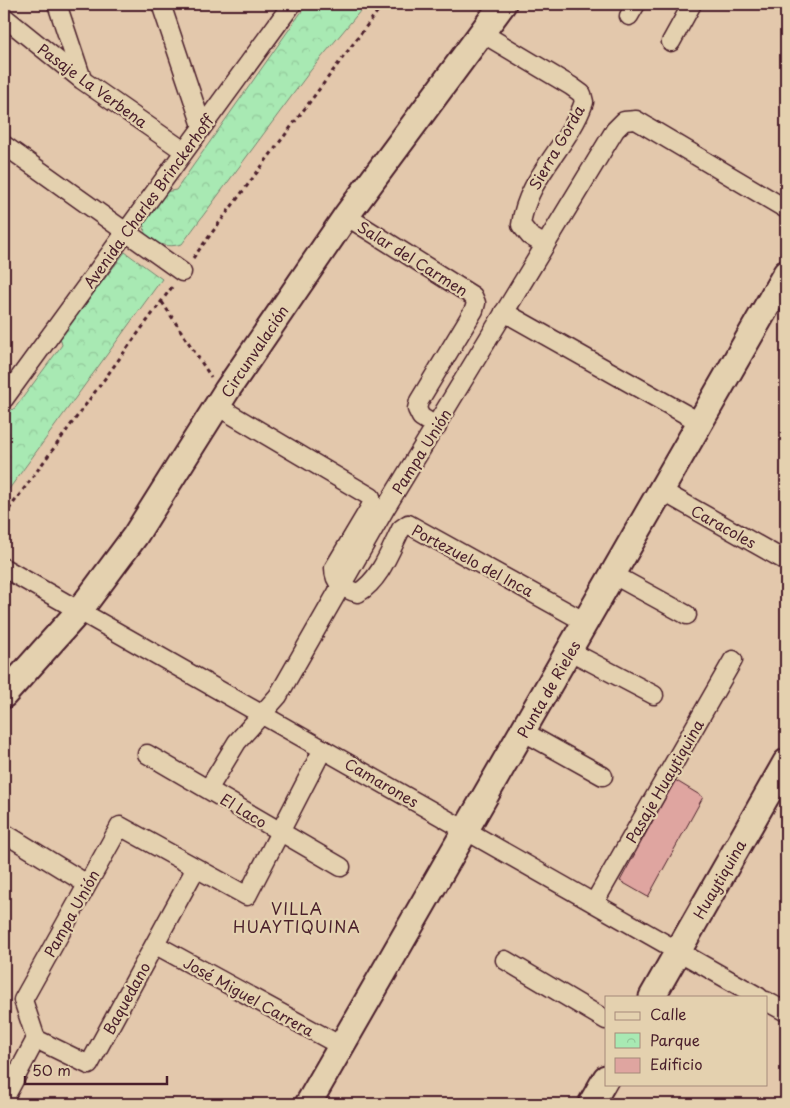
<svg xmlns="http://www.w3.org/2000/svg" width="790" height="1108" viewBox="0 0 790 1108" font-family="'Playpen Sans',sans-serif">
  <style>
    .park { fill: url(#park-crowns); stroke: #79846f }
    .building { fill: #dfa5a0; stroke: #4a1f2b }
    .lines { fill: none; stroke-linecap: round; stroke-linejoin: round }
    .street-casing { stroke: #4a1f2b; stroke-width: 21 }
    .secondary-casing { stroke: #4a1f2b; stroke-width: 29 }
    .path { stroke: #4a1f2b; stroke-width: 3; stroke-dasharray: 4 4; stroke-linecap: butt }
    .street { stroke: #e4d1af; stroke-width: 18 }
    .secondary { stroke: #e4d1af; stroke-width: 25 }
    .labels { text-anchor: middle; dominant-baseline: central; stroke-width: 4.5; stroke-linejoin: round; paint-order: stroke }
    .street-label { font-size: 15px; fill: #4a1f2b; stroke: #e4d1af }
    .neighbourhood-label { font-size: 16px; letter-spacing: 1px; fill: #4a1f2b; stroke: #e4d1af }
  </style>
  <defs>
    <pattern id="park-crowns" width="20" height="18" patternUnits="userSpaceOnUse" patternTransform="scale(1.25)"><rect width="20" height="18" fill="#a8e9b3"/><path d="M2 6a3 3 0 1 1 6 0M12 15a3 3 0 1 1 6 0" fill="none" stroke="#92c79a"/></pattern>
  </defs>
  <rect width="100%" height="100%" fill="#e3c8ac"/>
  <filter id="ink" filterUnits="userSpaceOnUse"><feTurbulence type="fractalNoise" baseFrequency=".02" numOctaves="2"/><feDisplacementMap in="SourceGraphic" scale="10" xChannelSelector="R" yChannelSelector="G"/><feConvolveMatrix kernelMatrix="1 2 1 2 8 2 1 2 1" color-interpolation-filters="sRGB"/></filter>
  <g filter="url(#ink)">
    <g class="park">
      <path d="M 307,4 L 366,4 L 311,70 L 182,244 C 167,248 159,245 145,236 L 144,222 L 165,192 L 176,190 Z"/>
      <polygon points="125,252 162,279 4,496 4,414 15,408 62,345 60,337"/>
    </g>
    <polygon class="building" points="675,780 703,797 648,897 620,881"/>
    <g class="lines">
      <g class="street-casing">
        <g id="street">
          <polyline points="57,4 82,79"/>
          <polyline points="161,4 202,126"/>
          <polyline points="629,16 636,4"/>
          <polyline points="4,17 82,80 184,151"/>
          <path d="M 482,33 L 571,86 L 582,94 L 584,102 C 569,146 527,177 521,225 L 530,236 L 545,245"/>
          <polyline points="671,42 692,4"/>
          <polyline points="4,145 182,272"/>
          <polyline points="346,216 473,296 476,303 474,310 419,401 417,409 421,417 437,427"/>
          <polyline points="504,312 701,423"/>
          <polyline points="4,399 292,4"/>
          <path d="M 217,406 L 371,497 L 372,504 L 368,511 L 334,568 C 334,583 343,589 358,593 C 380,580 390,551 401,529 L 408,524 L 587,623"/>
          <polyline points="662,491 786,561"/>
          <polyline points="4,568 759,997"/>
          <polyline points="614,575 687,615"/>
          <polyline points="570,651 654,695"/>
          <polyline points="524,732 603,776"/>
          <polyline points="147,754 341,867"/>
          <polyline points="209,788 237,742 278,696 385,509 615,130 624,121 636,120 786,209"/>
          <polyline points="4,833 87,884"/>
          <polyline points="196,868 89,1065 36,1039 23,1000 120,826 247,896 323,749"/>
          <polyline points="594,903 733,660"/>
          <polyline points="156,945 341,1046"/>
          <polyline points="505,960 606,1020"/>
          <polyline points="766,1001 786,1012"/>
          <polyline points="4,1099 36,1039"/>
        </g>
      </g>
      <g class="secondary-casing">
        <g id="secondary">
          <polyline points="4,695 80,610 135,536 227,390 346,216 503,4"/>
          <polyline points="652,997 786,762"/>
          <path d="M 308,1104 C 467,827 628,551 786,273"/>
          <polyline points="591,1104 606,1078"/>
        </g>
      </g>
      <g class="path">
        <polyline points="193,258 383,4"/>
        <polyline points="162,302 211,377"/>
        <polyline points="4,516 172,287"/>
      </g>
      <use href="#street" class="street"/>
      <use href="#secondary" class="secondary"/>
    </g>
  </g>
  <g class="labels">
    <g class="street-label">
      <text transform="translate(93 85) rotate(36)">Pasaje La Verbena</text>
      <text transform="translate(556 147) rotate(-60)">Sierra Gorda</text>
      <text transform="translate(148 201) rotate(-54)">Avenida Charles Brinckerhoff</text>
      <text transform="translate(413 258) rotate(32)">Salar del Carmen</text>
      <text transform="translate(254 351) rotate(-56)">Circunvalación</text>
      <text transform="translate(421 451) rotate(-58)">Pampa Unión</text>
      <text transform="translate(724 526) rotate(29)">Caracoles</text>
      <text transform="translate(473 560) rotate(28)">Portezuelo del Inca</text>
      <text transform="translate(548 689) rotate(-60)">Punta de Rieles</text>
      <text transform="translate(664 781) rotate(-60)">Pasaje Huaytiquina</text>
      <text transform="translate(382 782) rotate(30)">Camarones</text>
      <text transform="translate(244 810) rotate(31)">El Laco</text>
      <text transform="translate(719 879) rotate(-60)">Huaytiquina</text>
      <text transform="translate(71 913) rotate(-61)">Pampa Unión</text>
      <text transform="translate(249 996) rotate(29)">José Miguel Carrera</text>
      <text transform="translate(126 998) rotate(-61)">Baquedano</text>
    </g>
    <g class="neighbourhood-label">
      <text x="297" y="908">VILLA<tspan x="297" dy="18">HUAYTIQUINA</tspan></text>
    </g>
  </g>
  <rect width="790" height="1108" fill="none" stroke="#e4d1af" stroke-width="20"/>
  <rect x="10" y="10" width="770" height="1088" fill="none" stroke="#4a1f2b" stroke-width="2" filter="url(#ink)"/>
  <rect x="605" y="996" width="162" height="90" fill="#e4d1af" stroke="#a68a7a"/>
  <rect x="615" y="1012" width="25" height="8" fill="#e4d1af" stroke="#a68a7a"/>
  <text x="650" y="1020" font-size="15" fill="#4a1f2b">Calle</text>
  <rect x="615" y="1033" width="25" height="15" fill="url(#park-crowns)" stroke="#a68a7a"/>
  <text x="650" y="1046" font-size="15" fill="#4a1f2b">Parque</text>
  <rect x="615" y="1058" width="25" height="15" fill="#dfa5a0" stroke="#a68a7a"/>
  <text x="650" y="1070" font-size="15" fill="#4a1f2b">Edificio</text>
  <path d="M25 1076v8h142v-8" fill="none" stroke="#4a1f2b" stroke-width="2.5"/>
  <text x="32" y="1076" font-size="15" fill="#4a1f2b" stroke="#e4d1af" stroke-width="4" paint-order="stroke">50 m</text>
</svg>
